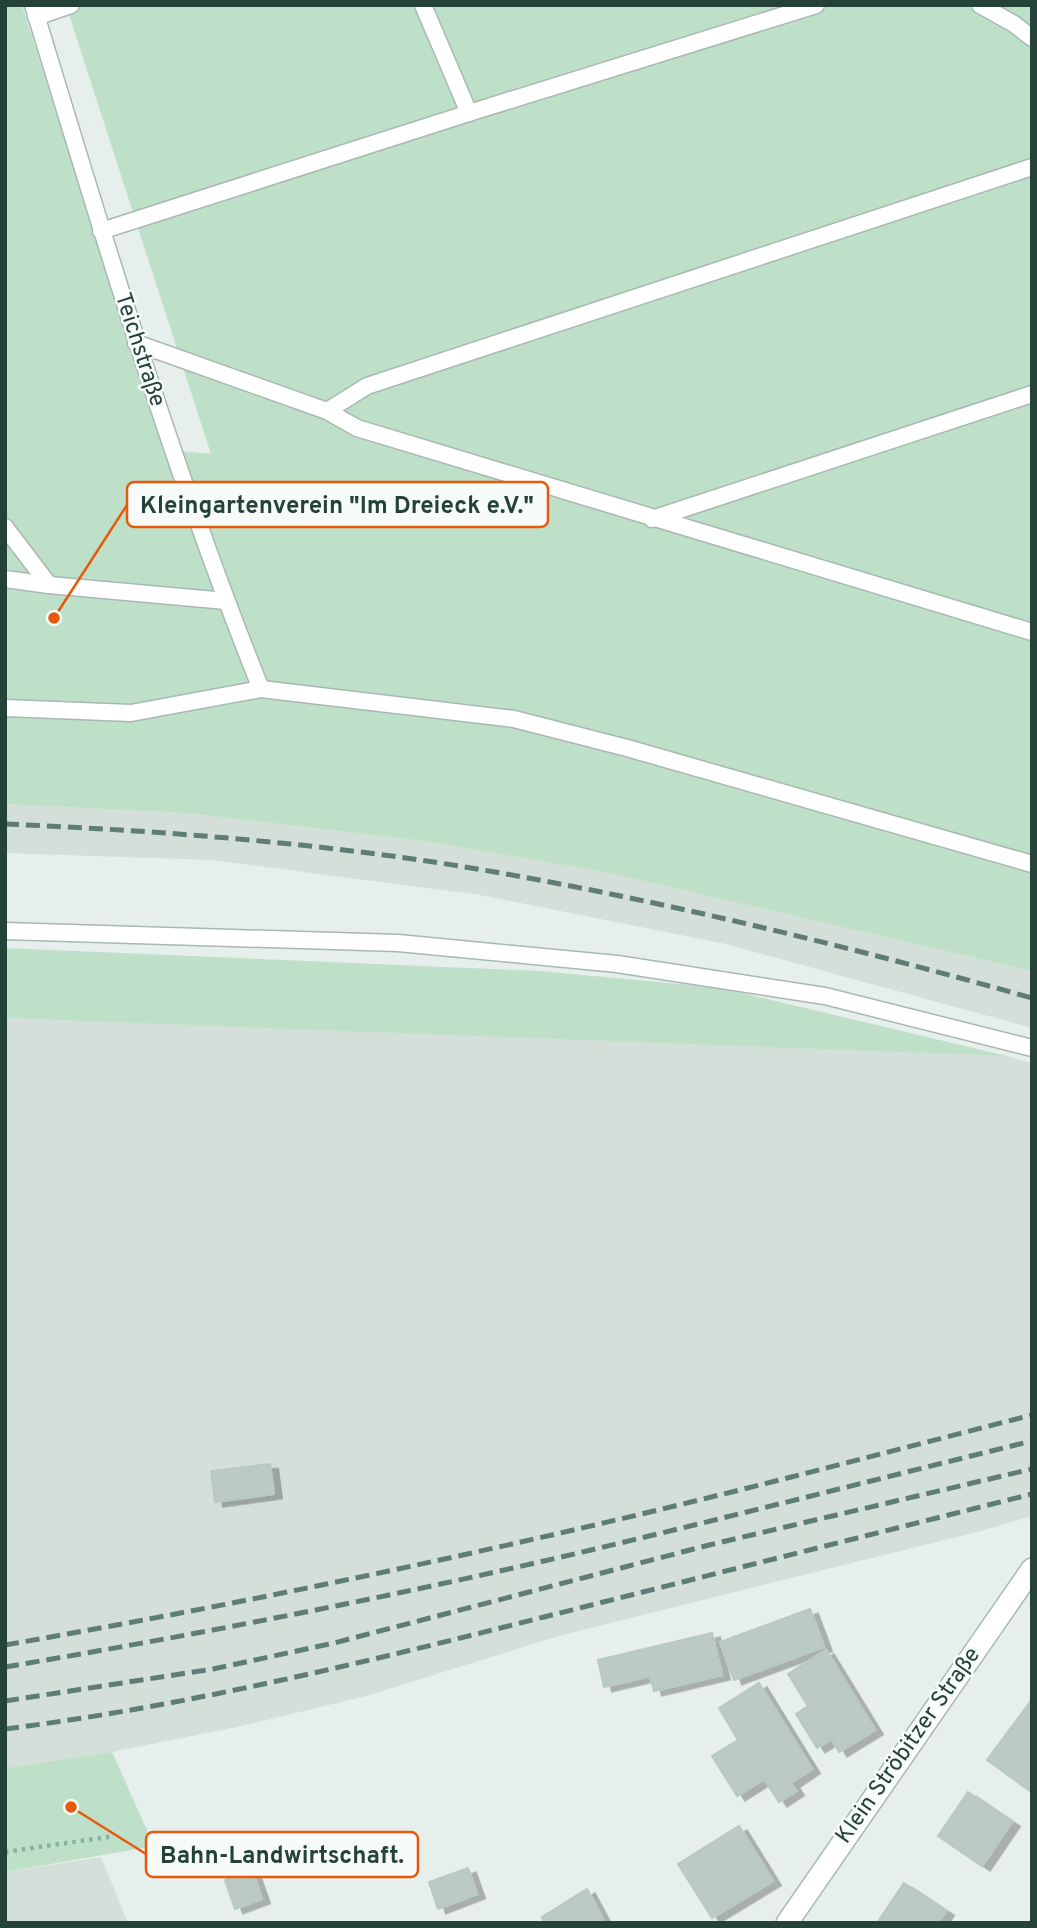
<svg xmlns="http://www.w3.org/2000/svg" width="1037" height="1928" viewBox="0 0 1037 1928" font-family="Overpass,sans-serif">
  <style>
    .built { fill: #d4dfda }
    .green { fill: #bfe0c8 }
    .building { fill: #bbcac4; stroke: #b8c9c2; stroke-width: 2; filter: url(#shadow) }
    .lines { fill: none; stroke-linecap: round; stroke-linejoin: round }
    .lane-casing { stroke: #a8b8b2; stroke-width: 19 }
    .street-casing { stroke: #a8b8b2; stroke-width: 24 }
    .path { stroke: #86b3a5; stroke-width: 4.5; stroke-dasharray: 3.5 5; stroke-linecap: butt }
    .lane { stroke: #fff; stroke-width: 16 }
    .street { stroke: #fff; stroke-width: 21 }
    .rail { stroke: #5f7d75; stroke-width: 5; stroke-dasharray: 14 7; stroke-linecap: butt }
    .labels { text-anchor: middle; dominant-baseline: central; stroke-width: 5; stroke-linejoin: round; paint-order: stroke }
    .street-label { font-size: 23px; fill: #24423a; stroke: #f7fbf9 }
    .leader { fill: none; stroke: #e8590c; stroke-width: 2.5 }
    .callout-dot { fill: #e8590c; stroke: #f7fbf9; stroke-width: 2.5 }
    .callout { fill: #f7fbf9; stroke: #e8590c; stroke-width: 2.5 }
    .callout-label { font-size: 24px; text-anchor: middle; font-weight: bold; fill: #24423a }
  </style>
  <defs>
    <filter id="shadow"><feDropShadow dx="8" dy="4.5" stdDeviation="0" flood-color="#0004"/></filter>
  </defs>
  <rect width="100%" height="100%" fill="#e6efeb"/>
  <g class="built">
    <polygon points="5,804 185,813 423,841 604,872 1032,971 1032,1028 726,944 480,895 211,860 5,853"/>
    <polygon points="5,1018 812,1047 1007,1056 1032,1063 1032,1516 981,1531 562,1635 366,1696 242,1726 112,1752 5,1768"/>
    <polygon points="101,1857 128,1923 5,1923 5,1872"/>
  </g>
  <g class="green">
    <polygon points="5,5 22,5 163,449 211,454 66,5 1032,5 1032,971 604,872 423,841 185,813 5,804"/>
    <polygon points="5,948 541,971 721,988 1007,1056 5,1018"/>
    <polygon points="112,1752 154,1846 5,1872 5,1768"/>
  </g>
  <g class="building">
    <polygon points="270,1464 274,1494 215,1502 211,1471"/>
    <polygon points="810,1609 824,1647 734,1680 720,1642"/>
    <polygon points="712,1633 722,1675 654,1691 650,1676 604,1687 598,1660"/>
    <polygon points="826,1650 875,1730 839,1752 832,1739 817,1748 796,1714 808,1706 788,1674"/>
    <polygon points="759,1683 812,1769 791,1783 796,1791 779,1802 764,1779 737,1796 712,1756 738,1740 719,1708"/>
    <polygon points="1030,1702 1032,1703 1030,1791 987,1760"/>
    <polygon points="968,1792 1012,1822 982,1866 938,1836"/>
    <polygon points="739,1826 773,1881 712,1918 678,1864"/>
    <polygon points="468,1868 477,1894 438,1909 429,1882"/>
    <polygon points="252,1870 262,1899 235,1909 225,1880"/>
    <polygon points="904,1883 946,1911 938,1923 877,1923"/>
    <polygon points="587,1889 603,1919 597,1923 544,1923 542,1917"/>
  </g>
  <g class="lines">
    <g class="lane-casing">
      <g id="lane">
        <path d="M 33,5 C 103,235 171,465 261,689"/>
        <polyline points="423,5 469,113"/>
        <polyline points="980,5 1014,24 1032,38"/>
        <polyline points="36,17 71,5"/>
        <polyline points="101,231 469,113 816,5"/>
        <polyline points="136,343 327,411 357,428 1032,632"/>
        <polyline points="327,411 367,386 1032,167"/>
        <polyline points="652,519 1032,394"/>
        <polyline points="5,527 49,585"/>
        <polyline points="5,579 49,585 226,601"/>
        <polyline points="5,708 131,713 261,689 514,719 627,748 1032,864"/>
        <polyline points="5,931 398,943 617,964 825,996 1032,1048"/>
      </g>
    </g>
    <g class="street-casing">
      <polyline id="street" points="787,1923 1032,1569"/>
    </g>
    <polyline class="path" points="5,1852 114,1836"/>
    <use href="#lane" class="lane"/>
    <use href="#street" class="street"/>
    <g class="rail">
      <path d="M 5,824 C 169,831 334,844 495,872 C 677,904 855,948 1032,998"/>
      <path d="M 5,1645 C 224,1607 442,1562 658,1510 C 783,1480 907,1447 1032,1415"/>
      <path d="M 5,1667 C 201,1634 397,1596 591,1550 C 738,1515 885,1477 1032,1441"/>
      <polyline points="5,1701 213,1669 334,1643 709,1545 1032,1469"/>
      <path d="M 5,1729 C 188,1706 366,1662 544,1617 C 706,1576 869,1535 1032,1494"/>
    </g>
  </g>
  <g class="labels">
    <g class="street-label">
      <text transform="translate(139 350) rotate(72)">Teichstraße</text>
      <text transform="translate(909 1746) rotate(-55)">Klein Ströbitzer Straße</text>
    </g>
  </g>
  <path class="leader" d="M54 618L127 505M71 1807L146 1854"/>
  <g class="callout-dot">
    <circle cx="54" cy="618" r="7"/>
    <circle cx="71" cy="1807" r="7"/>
  </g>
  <g class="callout">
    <rect x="127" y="482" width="421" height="45" rx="7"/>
    <rect x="146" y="1832" width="272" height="45" rx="7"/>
  </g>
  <g class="callout-label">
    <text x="337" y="513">Kleingartenverein "Im Dreieck e.V."</text>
    <text x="282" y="1863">Bahn-Landwirtschaft.</text>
  </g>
  <rect width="1037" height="1928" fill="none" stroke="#24423a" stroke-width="14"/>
</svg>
